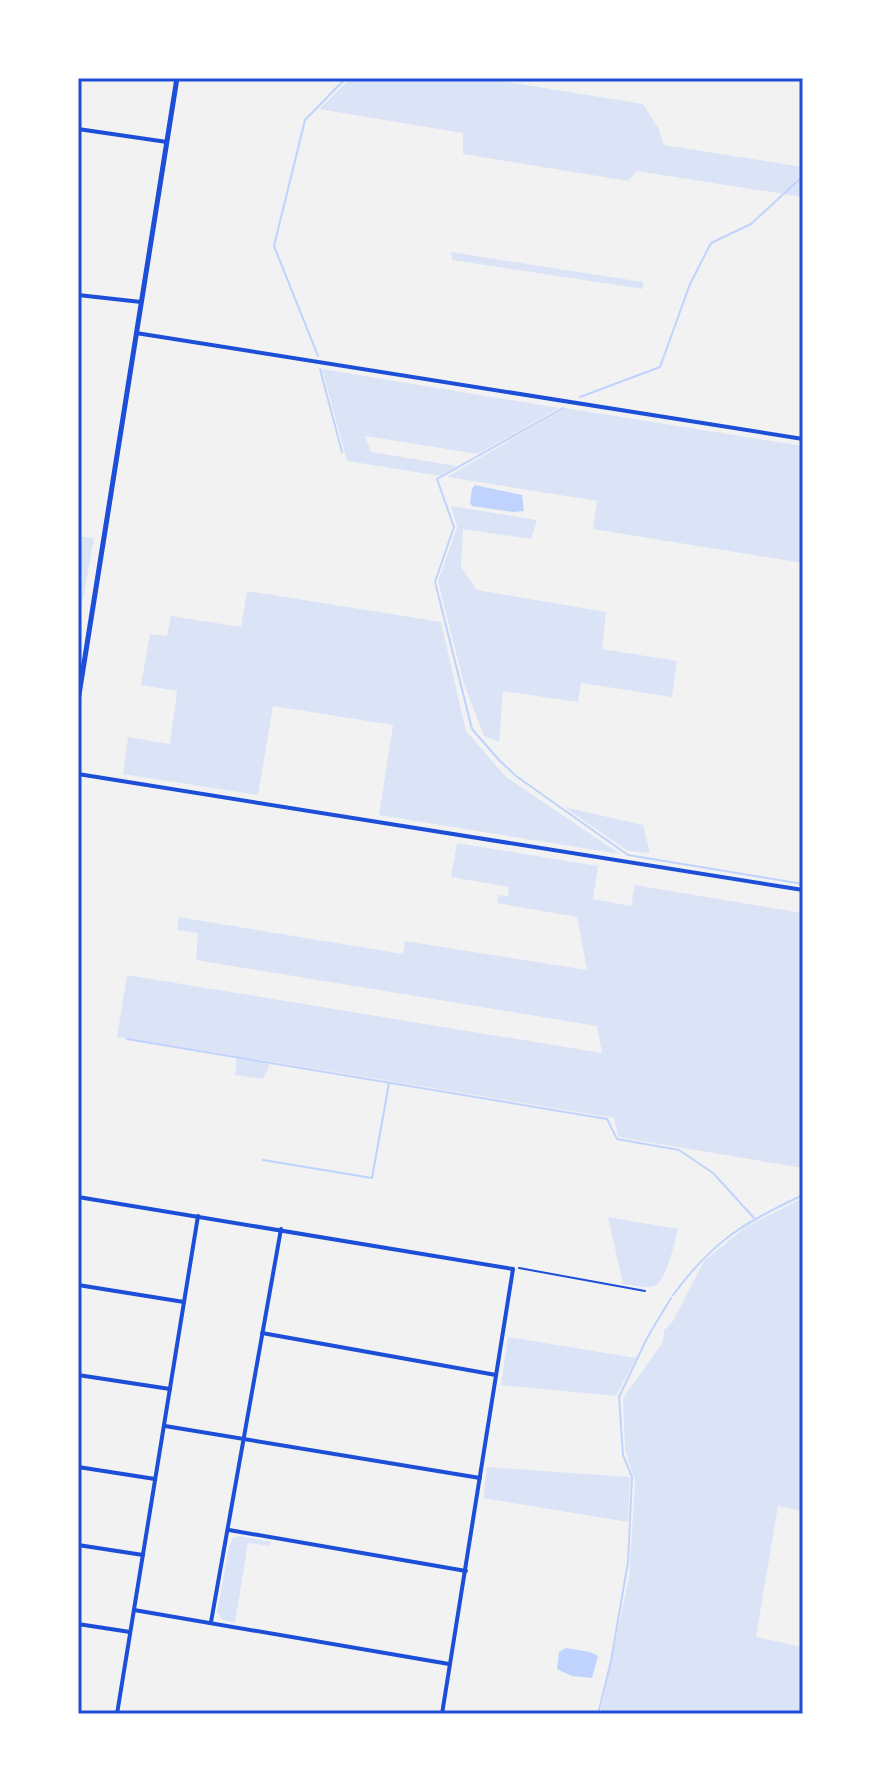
<svg xmlns="http://www.w3.org/2000/svg" width="881" height="1792" viewBox="0 0 881 1792" font-family="'PT Sans',sans-serif">
  <style>
    .green { fill: #dbe4f7 }
    .water { fill: #bfd3fe }
    .lines { fill: none; stroke-linecap: round; stroke-linejoin: round }
    .stream { stroke: #bfd3fe; stroke-width: 2 }
    .path { stroke: #1d4ed8; stroke-width: 2 }
    .minor { stroke: #1d4ed8; stroke-width: 4 }
    .tertiary { stroke: #1d4ed8; stroke-width: 5 }
    .neatline { fill: none; stroke: #1d4ed8; stroke-width: 3 }
  </style>
  <rect width="100%" height="100%" fill="#f2f2f2"/>
  <g class="green">
    <polygon points="351,78 483,78 643,104 658,128 664,145 803,167 803,197 637,171 628,181 463,154 463,133 319,109"/>
    <polygon points="451,252 643,282 643,289 452,260"/>
    <polygon points="322,369 559,408 478,454 365,436 371,452 457,466 440,476 347,461"/>
    <polygon points="565,408 803,446 803,563 593,529 597,501 447,477"/>
    <polygon points="451,506 537,520 531,539 463,529 461,567 477,590 606,612 602,649 677,661 672,697 581,683 578,702 503,691 499,742 484,736 464,684 438,581 457,527"/>
    <polygon points="78,536 94,538 81,610 78,610"/>
    <polygon points="247,591 441,622 466,731 506,777 620,854 379,815 393,725 273,706 258,795 123,774 128,737 170,744 177,691 141,685 150,634 167,636 171,616 241,627"/>
    <polygon points="564,807 643,825 650,853 628,851"/>
    <polygon points="457,843 598,866 593,899 631,906 635,885 803,913 803,1168 618,1137 614,1118 250,1058 270,1065 263,1079 235,1075 237,1056 117,1037 127,975 602,1053 597,1026 196,960 198,933 177,930 179,917 403,954 405,941 587,970 577,917 497,903 498,895 508,896 509,887 451,877"/>
    <polygon points="803,1198 803,1511 778,1506 756,1637 803,1647 803,1714 600,1714 629,1577 635,1482 625,1449 623,1398 663,1342 664,1330 673,1321 704,1261 746,1227"/>
    <path d="M 608,1217 L 678,1229 C 675,1241 667,1278 656,1285 C 647,1290 633,1285 623,1284 Z"/>
    <polygon points="508,1337 636,1358 616,1396 501,1385"/>
    <polygon points="487,1467 630,1477 628,1522 483,1498"/>
    <polygon points="239,1536 271,1542 270,1546 248,1543 235,1623 223,1620 217,1612 229,1547 233,1538"/>
  </g>
  <g class="water">
    <polygon points="475,485 522,495 524,511 513,512 472,506 470,503 472,489"/>
    <polygon points="566,1648 590,1652 598,1656 592,1678 572,1676 557,1669 559,1652"/>
  </g>
  <g class="lines">
    <g class="stream">
      <polyline points="318,356 274,246 305,120 346,78"/>
      <polyline points="320,369 342,452"/>
      <polyline points="580,397 660,367 690,284 711,243 751,224 803,176"/>
      <polyline points="563,408 437,479 454,527 435,582 472,729 499,760 516,776 628,855 803,884"/>
      <polyline points="127,1039 607,1119 617,1139 679,1150 713,1173 754,1218"/>
      <polyline points="263,1160 372,1178 389,1083"/>
      <path d="M 673,1295 C 713,1241 743,1223 803,1195"/>
      <polyline points="598,1714 611,1661 628,1562 632,1477 623,1455 619,1397 647,1338 671,1298"/>
    </g>
    <polyline class="path" points="519,1268 645,1291"/>
    <g class="minor">
      <polyline points="78,129 167,142"/>
      <polyline points="78,295 141,302"/>
      <polyline points="136,333 803,439"/>
      <polyline points="78,774 803,890"/>
      <polyline points="78,1197 513,1269 442,1714"/>
      <polyline points="78,1285 184,1302"/>
      <polyline points="262,1333 496,1375"/>
      <polyline points="78,1375 170,1389"/>
      <polyline points="165,1426 480,1478"/>
      <polyline points="78,1467 155,1479"/>
      <polyline points="229,1530 466,1571"/>
      <polyline points="78,1545 143,1555"/>
      <polyline points="134,1610 449,1664"/>
      <polyline points="211,1622 281,1229"/>
      <polyline points="78,1624 130,1632"/>
      <polyline points="117,1714 198,1216"/>
    </g>
    <polyline class="tertiary" points="78,701 177,78"/>
  </g>
  <rect width="881" height="1792" fill="none" stroke="#ffffff" stroke-width="160"/>
  <rect x="80" y="80" width="721" height="1632" class="neatline"/>
</svg>
